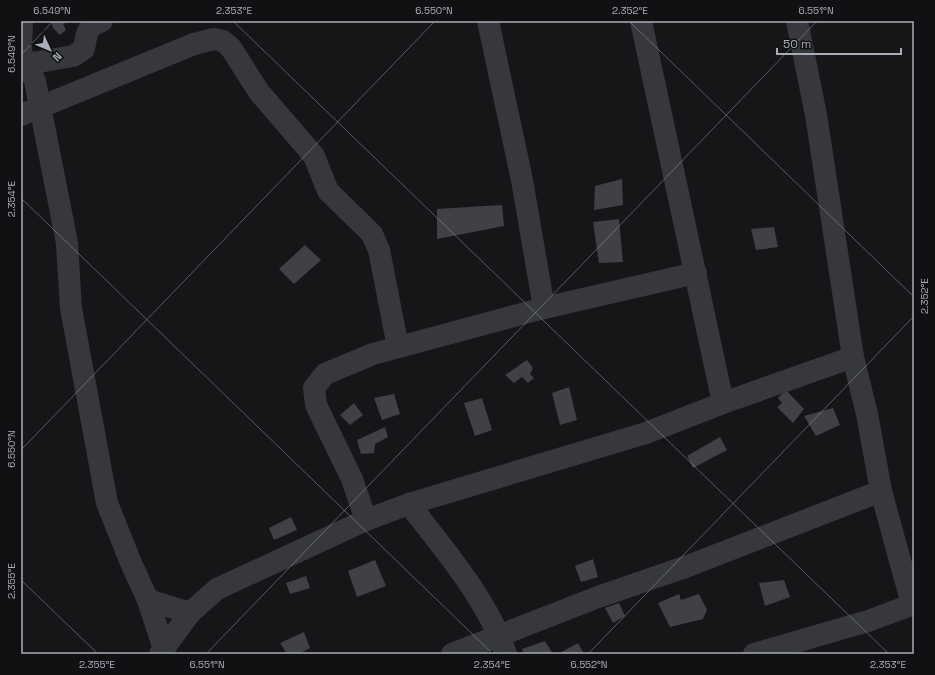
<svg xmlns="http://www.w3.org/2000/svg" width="935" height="675" viewBox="0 0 935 675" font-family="'Space Grotesk',sans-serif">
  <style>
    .building { fill: #404145 }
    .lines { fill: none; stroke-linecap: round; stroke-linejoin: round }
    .minor { stroke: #37383d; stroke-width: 22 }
    .ticks { fill: none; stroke: #a8adb8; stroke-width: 1; stroke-opacity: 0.45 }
    .neatline { fill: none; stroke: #a8adb8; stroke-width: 1.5 }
    .ticks-label { font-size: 10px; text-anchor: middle; fill: #a8adb8 }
  </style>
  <rect width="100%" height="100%" fill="#161618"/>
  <g class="building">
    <polygon points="51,21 71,21 63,24 66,30 60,35 53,28"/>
    <polygon points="622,179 623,205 594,210 595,186"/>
    <polygon points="502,205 504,226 437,239 437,209"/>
    <polygon points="619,219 623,262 599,263 593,222"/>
    <polygon points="774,227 778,247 756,250 751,229"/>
    <polygon points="305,245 321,260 294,284 279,269"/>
    <polygon points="527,360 533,368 530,374 534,378 528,383 522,377 514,383 505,375"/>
    <polygon points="569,387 577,420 560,425 552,393"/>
    <polygon points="786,390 804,409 793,423 777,407 782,403 778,398"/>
    <polygon points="394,394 400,414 382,420 374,398"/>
    <polygon points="482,398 492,430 475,436 464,403"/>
    <polygon points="354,403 363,415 350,425 340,415"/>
    <polygon points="833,408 840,425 816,436 804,416"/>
    <polygon points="385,427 388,437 375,444 374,453 361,454 357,440"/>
    <polygon points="720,437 727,450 693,468 687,456"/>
    <polygon points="291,517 297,530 274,540 269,528"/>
    <polygon points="593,559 598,577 581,582 575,566"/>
    <polygon points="375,560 386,586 357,597 348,571"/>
    <polygon points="306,576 310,588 290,594 286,583"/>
    <polygon points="784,580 790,597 765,606 759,583"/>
    <polygon points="679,594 681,600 699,594 707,610 703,619 670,627 658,603"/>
    <polygon points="619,603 625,616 613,623 605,608"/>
    <polygon points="304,632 310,648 299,654 287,654 280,643"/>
    <polygon points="545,641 553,654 524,654 522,649"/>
    <polygon points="578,643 584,654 558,654"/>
  </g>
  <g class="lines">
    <g class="minor">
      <polyline points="488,21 522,180 544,308"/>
      <polyline points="641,21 723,403"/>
      <polyline points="797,21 816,115 853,357 867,414 881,491 912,604"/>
      <polyline points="21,49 22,21"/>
      <polyline points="21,52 35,81 67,243 71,308 107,503 131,563 148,600 164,649"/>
      <path d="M 27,64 L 73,56 L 84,49 C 87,33 86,27 102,21"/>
      <polyline points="21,115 194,44 214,39 223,41 231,48 259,92 314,156 328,191 372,234 379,250 398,347"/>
      <path d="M 409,504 C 445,551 486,597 506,654"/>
      <polyline points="366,520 352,479 316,405 314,388 325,374 373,354 544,308 696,273"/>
      <polyline points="148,600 190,613"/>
      <polyline points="160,654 190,613 217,589 366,520 409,504 646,433 723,403 853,357"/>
      <polyline points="452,654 598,597 688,566 881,491"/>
      <polyline points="754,654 868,621 914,604"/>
    </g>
  </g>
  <path class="ticks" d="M 233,21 L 889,654M 629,21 L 914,297M 21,55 L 53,21M 21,198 L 493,654M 21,450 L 435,21M 21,580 L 98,654M 206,654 L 817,21M 588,654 L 914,316"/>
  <rect width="935" height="675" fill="none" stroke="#111113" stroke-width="44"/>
  <g transform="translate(50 50) rotate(134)" stroke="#111113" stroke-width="3" paint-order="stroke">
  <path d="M0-3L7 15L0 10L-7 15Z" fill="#a8adb8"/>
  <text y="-6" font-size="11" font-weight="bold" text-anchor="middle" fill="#a8adb8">N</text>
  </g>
  <path d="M777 48v6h124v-6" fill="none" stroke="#a8adb8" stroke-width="2"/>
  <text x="783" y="48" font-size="12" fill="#a8adb8" stroke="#111113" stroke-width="3" paint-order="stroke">50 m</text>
  <rect x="22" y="22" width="891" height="631" class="neatline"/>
  <g class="ticks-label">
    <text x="52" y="14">6.549°N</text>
    <text x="234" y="14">2.353°E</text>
    <text x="434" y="14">6.550°N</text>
    <text x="630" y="14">2.352°E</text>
    <text x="816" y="14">6.551°N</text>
    <text transform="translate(11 54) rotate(-90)" y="4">6.549°N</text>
    <text transform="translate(11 199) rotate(-90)" y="4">2.354°E</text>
    <text transform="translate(924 296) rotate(-90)" y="4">2.352°E</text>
    <text transform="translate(11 449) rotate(-90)" y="4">6.550°N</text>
    <text transform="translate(11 581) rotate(-90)" y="4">2.355°E</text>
    <text x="97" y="668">2.355°E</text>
    <text x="207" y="668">6.551°N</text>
    <text x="492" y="668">2.354°E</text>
    <text x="589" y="668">6.552°N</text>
    <text x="888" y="668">2.353°E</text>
  </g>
</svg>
